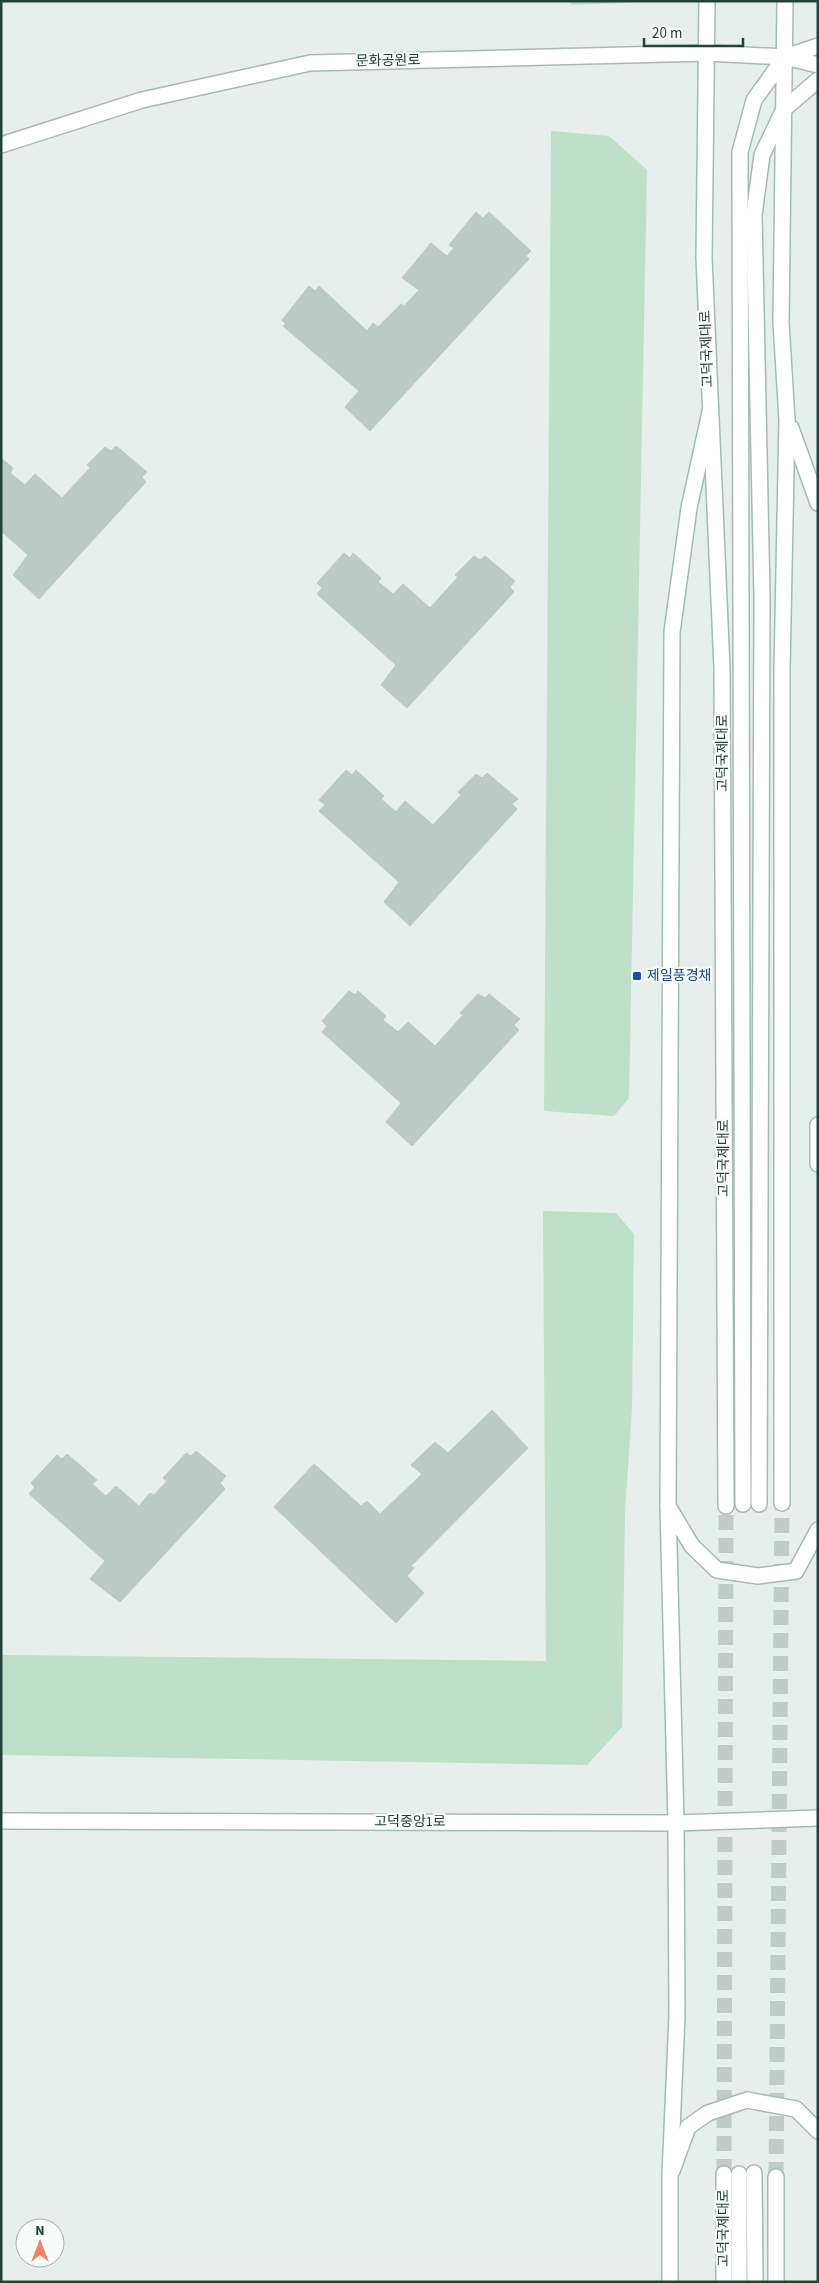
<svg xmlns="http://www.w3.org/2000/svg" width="819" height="2283" viewBox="0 0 819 2283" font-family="'Source Sans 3','Noto Sans KR',sans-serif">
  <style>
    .green { fill: #bfe0c8 }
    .building { fill: #bbcac4; stroke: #b8c9c2 }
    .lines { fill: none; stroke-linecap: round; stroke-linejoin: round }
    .secondary-tunnel { stroke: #bfccc8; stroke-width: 15; stroke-dasharray: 15 8; stroke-linecap: butt }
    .service-casing { stroke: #a8b8b2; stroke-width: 18 }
    .tertiary-casing { stroke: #a8b8b2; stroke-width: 18 }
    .secondary-casing { stroke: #a4bbb3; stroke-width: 18 }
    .service { stroke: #fff; stroke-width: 15 }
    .tertiary { stroke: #fff; stroke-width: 15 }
    .secondary { stroke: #fff; stroke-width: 15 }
    .transit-dot { fill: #1a4fb4; stroke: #f7fbf9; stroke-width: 2 }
    .labels { text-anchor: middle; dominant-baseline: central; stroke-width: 4.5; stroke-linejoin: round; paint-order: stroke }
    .street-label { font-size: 14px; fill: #24423a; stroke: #f7fbf9 }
    .transit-label { font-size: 14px; fill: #164399; stroke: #f7fbf9; text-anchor: start }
  </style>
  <rect width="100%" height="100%" fill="#e6efeb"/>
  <g class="green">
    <polygon points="571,1 627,1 625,3 571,5"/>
    <polygon points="551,131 609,136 647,170 629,1098 614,1116 544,1111"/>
    <polygon points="543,1211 616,1213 634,1234 632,1409 625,1511 622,1727 587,1765 1,1755 1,1655 546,1661"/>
  </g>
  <g class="building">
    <polygon points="476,212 483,218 489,212 531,251 526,256 529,259 370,431 345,407 359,391 283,326 286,324 282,320 309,286 315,291 319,286 367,331 373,323 378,327 401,304 404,306 419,290 402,278 431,243 447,256 454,248 449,245"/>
    <polygon points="116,446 147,472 142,477 146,482 39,599 13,575 28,555 1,531 1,458 13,468 10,473 25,485 35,474 62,498 90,468 87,465 105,447 111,451"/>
    <polygon points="344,553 350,558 353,553 381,578 378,582 393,594 403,584 430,608 458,577 455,575 474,556 480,560 485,556 515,581 510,587 514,592 407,708 381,685 396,665 317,594 322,588 317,583"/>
    <polygon points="346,770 352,775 356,770 384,796 381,799 396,812 405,801 433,825 461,795 458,792 476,774 482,778 487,773 518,799 512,804 517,809 410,926 384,902 399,882 319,811 325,805 319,800"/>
    <polygon points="349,991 355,995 358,991 386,1016 383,1020 398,1032 408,1022 435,1046 463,1015 460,1013 478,994 485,998 489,994 520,1019 514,1025 519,1030 412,1146 386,1122 401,1103 322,1032 327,1026 322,1021"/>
    <polygon points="492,1410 528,1448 411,1566 414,1568 407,1576 424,1593 396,1623 274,1507 314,1464 361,1506 367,1501 380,1514 422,1474 411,1465 435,1442 448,1453"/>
    <polygon points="196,1451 226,1476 220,1483 225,1489 120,1602 90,1579 105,1561 29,1494 35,1487 31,1483 57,1455 62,1459 67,1454 97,1480 92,1484 106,1496 116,1486 139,1506 150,1493 154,1495 167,1481 163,1478 186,1453 191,1456"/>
  </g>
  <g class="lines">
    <g class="secondary-tunnel">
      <polyline points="724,2174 726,1506"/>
      <polyline points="776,2177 782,1503"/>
    </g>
    <g class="service-casing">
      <g id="service">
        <polyline points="743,1504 740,152 754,100 785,57"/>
        <polyline points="759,1504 762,596 754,215 762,155 784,109 818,80"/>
        <polyline points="754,2173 755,2282"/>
        <polyline points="739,2174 739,2282"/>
      </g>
    </g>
    <g class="tertiary-casing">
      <g id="tertiary">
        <polyline points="785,57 818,46"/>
        <polyline points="785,57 818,65"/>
        <polyline points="1,145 142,100 310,63 707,53"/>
        <polyline points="672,2171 688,2127 708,2113 747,2100 796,2109 818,2131"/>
      </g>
    </g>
    <g class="secondary-casing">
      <g id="secondary">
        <polyline points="707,1 704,258 722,668 726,1506"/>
        <polyline points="707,53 785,57"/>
        <polyline points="791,428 818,503"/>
        <polyline points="818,1125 818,1164"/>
        <polyline points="782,1503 782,670 787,420 781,322 785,1"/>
        <polyline points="668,1506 692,1546 717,1570 758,1576 796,1571 818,1530"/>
        <polyline points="1,1821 676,1823 818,1818"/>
        <polyline points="670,2282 670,2175 677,2016 676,1823 668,1505 672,632 689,508 710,412"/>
        <polyline points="724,2282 724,2174"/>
        <polyline points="776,2282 776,2177"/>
      </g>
    </g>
    <use href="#service" class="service"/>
    <use href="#tertiary" class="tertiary"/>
    <use href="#secondary" class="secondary"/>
  </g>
  <rect class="transit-dot" x="632" y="971" width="10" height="10" rx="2.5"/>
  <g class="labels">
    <g class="street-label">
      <text transform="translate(388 61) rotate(-1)">문화공원로</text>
      <text transform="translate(707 349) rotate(-92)">고덕국제대로</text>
      <text transform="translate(723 753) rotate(-90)">고덕국제대로</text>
      <text transform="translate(724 1158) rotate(-90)">고덕국제대로</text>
      <text x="410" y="1822">고덕중앙1로</text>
      <text transform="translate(724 2228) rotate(-90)">고덕국제대로</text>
    </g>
    <g class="transit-label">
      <text x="647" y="976">제일풍경채</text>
    </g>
  </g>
  <rect width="819" height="2283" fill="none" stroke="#24423a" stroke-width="5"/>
  <g transform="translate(40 2243)"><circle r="24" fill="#f7fbf9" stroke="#a3b1ad"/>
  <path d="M0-4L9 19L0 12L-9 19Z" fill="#f4845f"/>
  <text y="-8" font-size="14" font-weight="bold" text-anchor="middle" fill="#24423a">N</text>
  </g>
  <path d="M644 38v8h99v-8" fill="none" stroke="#24423a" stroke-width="2.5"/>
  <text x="652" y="38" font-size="15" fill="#24423a" stroke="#f7fbf9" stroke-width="4" paint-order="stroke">20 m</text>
</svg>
